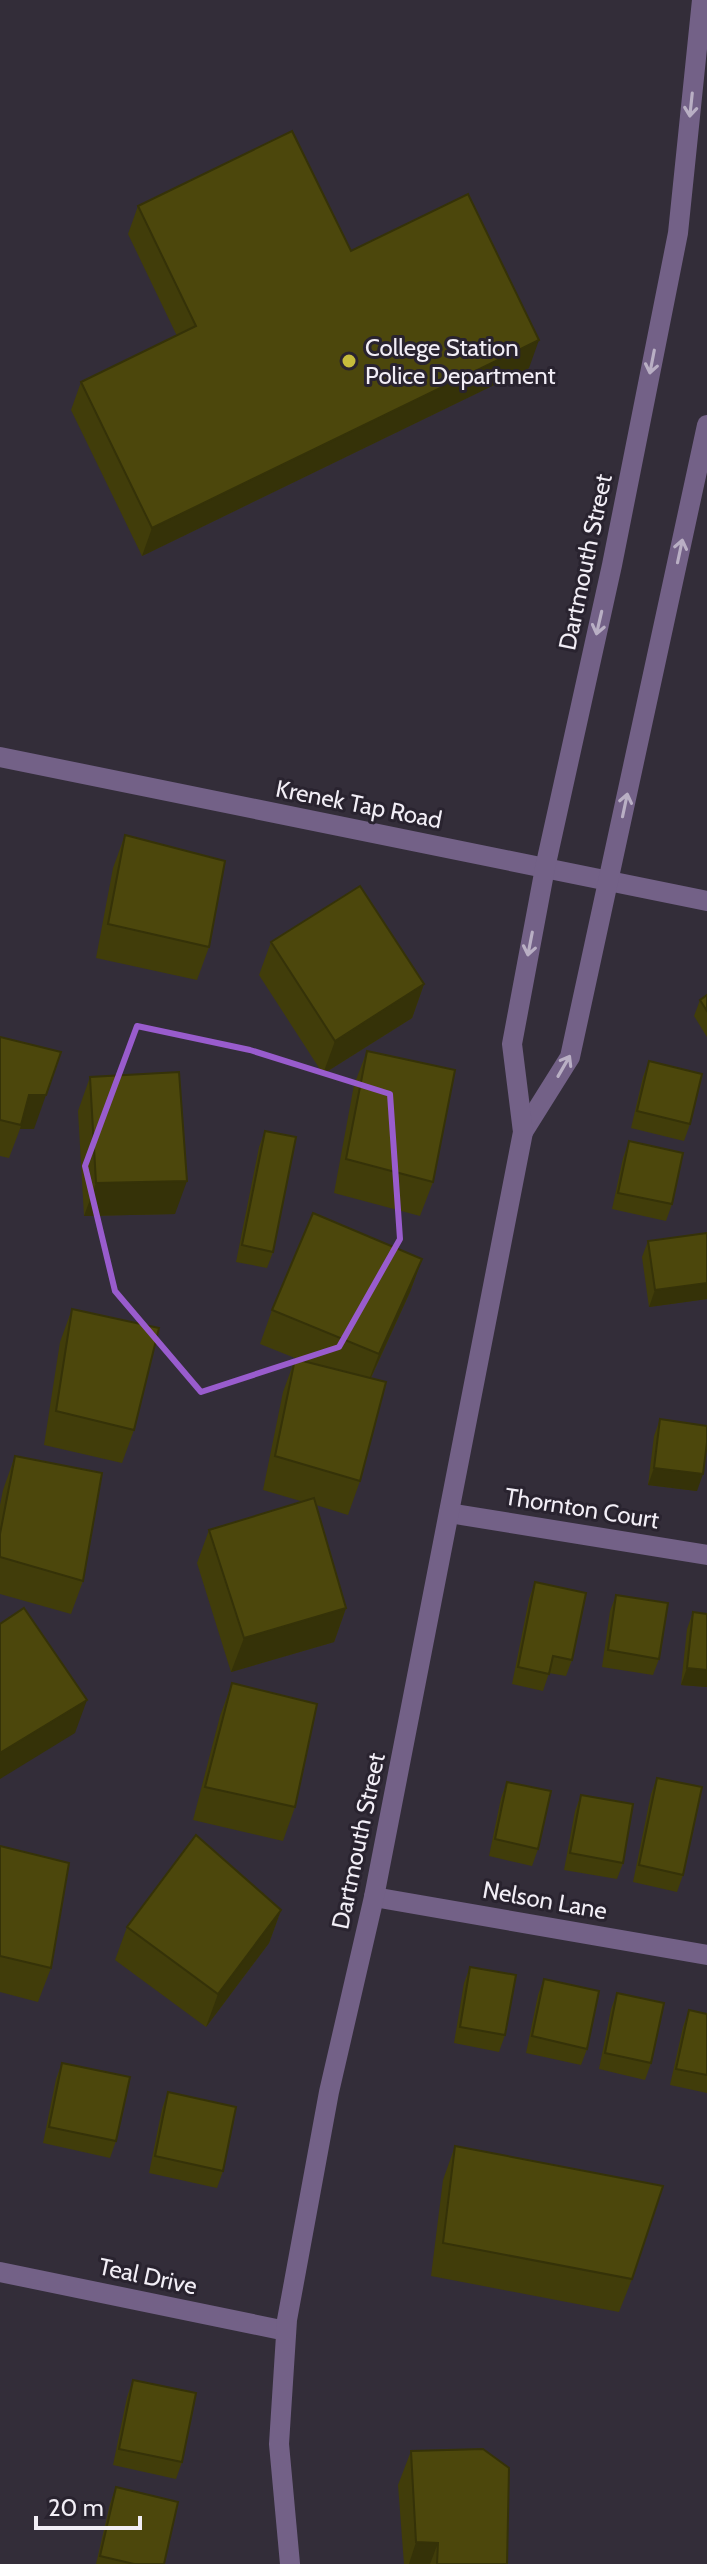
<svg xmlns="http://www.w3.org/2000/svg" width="707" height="2564" viewBox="0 0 707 2564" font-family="Cabin,sans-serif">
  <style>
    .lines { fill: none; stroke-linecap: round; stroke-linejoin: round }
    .minor { stroke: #736187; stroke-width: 20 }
    .tertiary { stroke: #736187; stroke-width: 20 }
    .wall { fill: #413d0a }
    .shaded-wall { fill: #353208 }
    .building { fill: #4c470c; stroke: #353208; stroke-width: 2 }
    .oneway { stroke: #b9afc4 }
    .marked { fill: none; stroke: #995ccd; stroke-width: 6; stroke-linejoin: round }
    .poi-dot { fill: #c6bc3c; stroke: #29232f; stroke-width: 3 }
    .labels { text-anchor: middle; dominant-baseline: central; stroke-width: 6; stroke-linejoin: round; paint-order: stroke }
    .poi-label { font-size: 24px; fill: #f2eef6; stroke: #29232f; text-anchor: start }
    .street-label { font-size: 24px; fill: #f2eef6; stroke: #29232f }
  </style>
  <rect width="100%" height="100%" fill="#332d39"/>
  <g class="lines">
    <g class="minor">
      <polyline points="449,1513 707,1555"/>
      <polyline points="374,1897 707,1955"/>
      <polyline points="0,2272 286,2331"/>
    </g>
    <g class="tertiary">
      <polyline points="0,757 707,901"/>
      <polyline points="523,1132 570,1057 707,425"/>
      <polyline points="290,2564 279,2444 287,2320 329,2092 374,1897 523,1132 512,1044 545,868 612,565 678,233 702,0"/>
    </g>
  </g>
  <g class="wall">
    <polygon points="138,206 351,251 529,368 142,556 71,410 81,382 177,336 128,234"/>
    <polygon points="125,835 209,947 197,980 96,958 113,868"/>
    <polygon points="271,942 424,984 412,1018 323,1074 259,975"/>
    <polygon points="707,995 707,1037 694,1016 700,1000"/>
    <polygon points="0,1037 34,1129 20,1129 9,1158 0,1156"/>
    <polygon points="367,1051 433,1182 420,1216 334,1193 354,1085"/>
    <polygon points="649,1061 690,1124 684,1141 631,1128 643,1077"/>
    <polygon points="90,1077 175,1214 84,1216 78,1111"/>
    <polygon points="265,1131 273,1252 267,1268 236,1262 259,1147"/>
    <polygon points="629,1141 672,1204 666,1221 612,1209 623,1158"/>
    <polygon points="707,1233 707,1299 649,1307 642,1257 648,1241"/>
    <polygon points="422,1259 410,1292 371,1378 360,1481 348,1515 316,1505 346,1608 334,1642 231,1672 197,1563 209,1530 304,1502 263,1490 283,1392 295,1359 300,1360 260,1344 272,1310"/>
    <polygon points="72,1309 134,1430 122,1463 44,1445 60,1342"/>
    <polygon points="660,1419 697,1491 648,1485 654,1436"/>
    <polygon points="15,1456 83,1581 71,1614 0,1594 0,1505 3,1490"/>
    <polygon points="535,1582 572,1660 566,1676 549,1673 543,1691 512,1684 529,1599"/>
    <polygon points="616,1595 659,1659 653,1675 602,1667 610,1611"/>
    <polygon points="693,1612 707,1687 681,1685 687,1629"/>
    <polygon points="232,1683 295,1807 283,1841 193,1820 220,1716"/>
    <polygon points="657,1778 683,1875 677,1892 633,1882 651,1794"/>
    <polygon points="507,1782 538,1849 532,1866 489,1856 501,1798"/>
    <polygon points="581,1795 623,1863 617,1879 564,1870 575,1811"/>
    <polygon points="0,1846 51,1968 38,2002 0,1992"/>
    <polygon points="281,1910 269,1943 206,2027 115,1960 127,1927"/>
    <polygon points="470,1967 505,2035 499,2052 454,2043 464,1983"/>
    <polygon points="544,1979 587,2049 581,2065 526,2053 538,1995"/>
    <polygon points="617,1993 651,2063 645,2080 599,2069 611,2009"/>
    <polygon points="689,2010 707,2014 707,2093 670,2085 683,2027"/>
    <polygon points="62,2063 116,2141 110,2158 43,2143 56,2079"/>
    <polygon points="168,2092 223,2171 217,2188 149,2173 162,2109"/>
    <polygon points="455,2146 632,2279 619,2312 431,2276 443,2180"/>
    <polygon points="133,2380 182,2462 176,2479 113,2465 127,2397"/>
    <polygon points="411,2451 507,2564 404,2564 398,2485"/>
    <polygon points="116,2487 164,2564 96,2564 110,2504"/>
  </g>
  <g class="shaded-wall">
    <polygon points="539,340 529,368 142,556 152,528"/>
    <polygon points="424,984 412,1018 323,1074 335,1041"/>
    <polygon points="29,1095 46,1095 34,1129 20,1129"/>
    <polygon points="187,1181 175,1214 84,1216 96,1183"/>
    <polygon points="422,1259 410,1292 366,1388 379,1354"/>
    <polygon points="707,1283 707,1299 649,1307 655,1290"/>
    <polygon points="654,1468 703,1474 697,1491 648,1485"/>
    <polygon points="346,1608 334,1642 231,1672 244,1638"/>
    <polygon points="687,1668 707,1670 707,1687 681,1685"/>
    <polygon points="87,1700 75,1733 0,1779 0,1753"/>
    <polygon points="281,1910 269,1943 206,2027 218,1994"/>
    <polygon points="416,2542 438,2543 430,2564 409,2564"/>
  </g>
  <g class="building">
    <polygon points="292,131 351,251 468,194 539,340 152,528 81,382 196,326 138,206"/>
    <polygon points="125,835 225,861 209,947 108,924"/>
    <polygon points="360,886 424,984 335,1041 271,942"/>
    <polygon points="707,995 707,1011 700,1000"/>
    <polygon points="0,1037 61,1052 46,1095 29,1095 21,1125 0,1120"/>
    <polygon points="367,1051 455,1070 433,1182 346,1159"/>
    <polygon points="649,1061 702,1074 690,1124 637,1111"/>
    <polygon points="179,1072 187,1181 96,1183 90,1077"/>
    <polygon points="265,1131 296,1137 273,1252 242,1245"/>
    <polygon points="629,1141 683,1153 672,1204 618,1193"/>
    <polygon points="313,1213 422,1259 379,1354 272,1310"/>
    <polygon points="707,1233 707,1283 655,1290 648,1241"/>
    <polygon points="72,1309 159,1328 134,1430 56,1411"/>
    <polygon points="295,1359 386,1382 360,1481 275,1456"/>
    <polygon points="660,1419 707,1426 707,1442 703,1474 654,1468"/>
    <polygon points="15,1456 102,1473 83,1581 0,1557 0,1534"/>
    <polygon points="314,1498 346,1608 244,1638 209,1530"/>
    <polygon points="535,1582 586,1593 572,1660 553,1656 549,1674 518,1667"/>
    <polygon points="616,1595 668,1603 659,1659 608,1650"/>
    <polygon points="24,1608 87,1700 0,1753 0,1624"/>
    <polygon points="693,1612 707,1614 707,1670 687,1668"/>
    <polygon points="232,1683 317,1704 295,1807 205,1787"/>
    <polygon points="657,1778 702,1787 683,1875 639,1865"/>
    <polygon points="507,1782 551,1791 538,1849 495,1839"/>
    <polygon points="581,1795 633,1804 623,1863 570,1853"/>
    <polygon points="196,1835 281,1910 218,1994 127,1927"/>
    <polygon points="0,1846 69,1863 51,1968 0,1956"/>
    <polygon points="470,1967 516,1975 505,2035 460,2027"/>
    <polygon points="544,1979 599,1991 587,2049 532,2036"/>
    <polygon points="617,1993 664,2003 651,2063 605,2053"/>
    <polygon points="689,2010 707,2014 707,2075 676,2069"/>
    <polygon points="62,2063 130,2077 116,2141 49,2127"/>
    <polygon points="168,2092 236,2107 223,2171 155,2156"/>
    <polygon points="455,2146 663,2186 632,2279 443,2243"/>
    <polygon points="133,2380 196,2393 182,2462 119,2449"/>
    <polygon points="483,2449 509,2468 507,2564 437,2564 438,2543 416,2542 411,2451"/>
    <polygon points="116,2487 178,2502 164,2564 134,2564 100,2556"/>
  </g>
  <defs><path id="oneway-shaft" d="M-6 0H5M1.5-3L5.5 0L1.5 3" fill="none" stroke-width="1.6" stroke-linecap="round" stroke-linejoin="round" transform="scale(2)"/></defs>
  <g class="oneway">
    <use href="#oneway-shaft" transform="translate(691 105) rotate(96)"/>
    <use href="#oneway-shaft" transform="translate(652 362) rotate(101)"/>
    <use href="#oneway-shaft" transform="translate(680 551) rotate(-78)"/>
    <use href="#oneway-shaft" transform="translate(599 623) rotate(103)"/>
    <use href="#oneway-shaft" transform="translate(625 805) rotate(-78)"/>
    <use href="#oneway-shaft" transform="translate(530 944) rotate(101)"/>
    <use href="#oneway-shaft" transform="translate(564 1066) rotate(-60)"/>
  </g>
  <path class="marked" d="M 137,1026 L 250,1050 L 390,1094 L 400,1239 L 339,1347 L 201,1392 L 115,1291 L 85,1166 Z"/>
  <circle class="poi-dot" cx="349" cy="361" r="8"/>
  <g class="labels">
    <g class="poi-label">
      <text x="365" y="347">College Station<tspan x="365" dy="28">Police Department</tspan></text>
    </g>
    <g class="street-label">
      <text transform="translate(585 562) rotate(-78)">Dartmouth Street</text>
      <text transform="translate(359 804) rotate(11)">Krenek Tap Road</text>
      <text transform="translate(582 1508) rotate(9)">Thornton Court</text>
      <text transform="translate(358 1841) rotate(-78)">Dartmouth Street</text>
      <text transform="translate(545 1900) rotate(10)">Nelson Lane</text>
      <text transform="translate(148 2276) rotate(12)">Teal Drive</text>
    </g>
  </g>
  <path d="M36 2516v12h104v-12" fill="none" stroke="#f2eef6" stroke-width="4"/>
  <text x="48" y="2516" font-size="24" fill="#f2eef6" stroke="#29232f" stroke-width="6" paint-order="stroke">20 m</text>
</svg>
